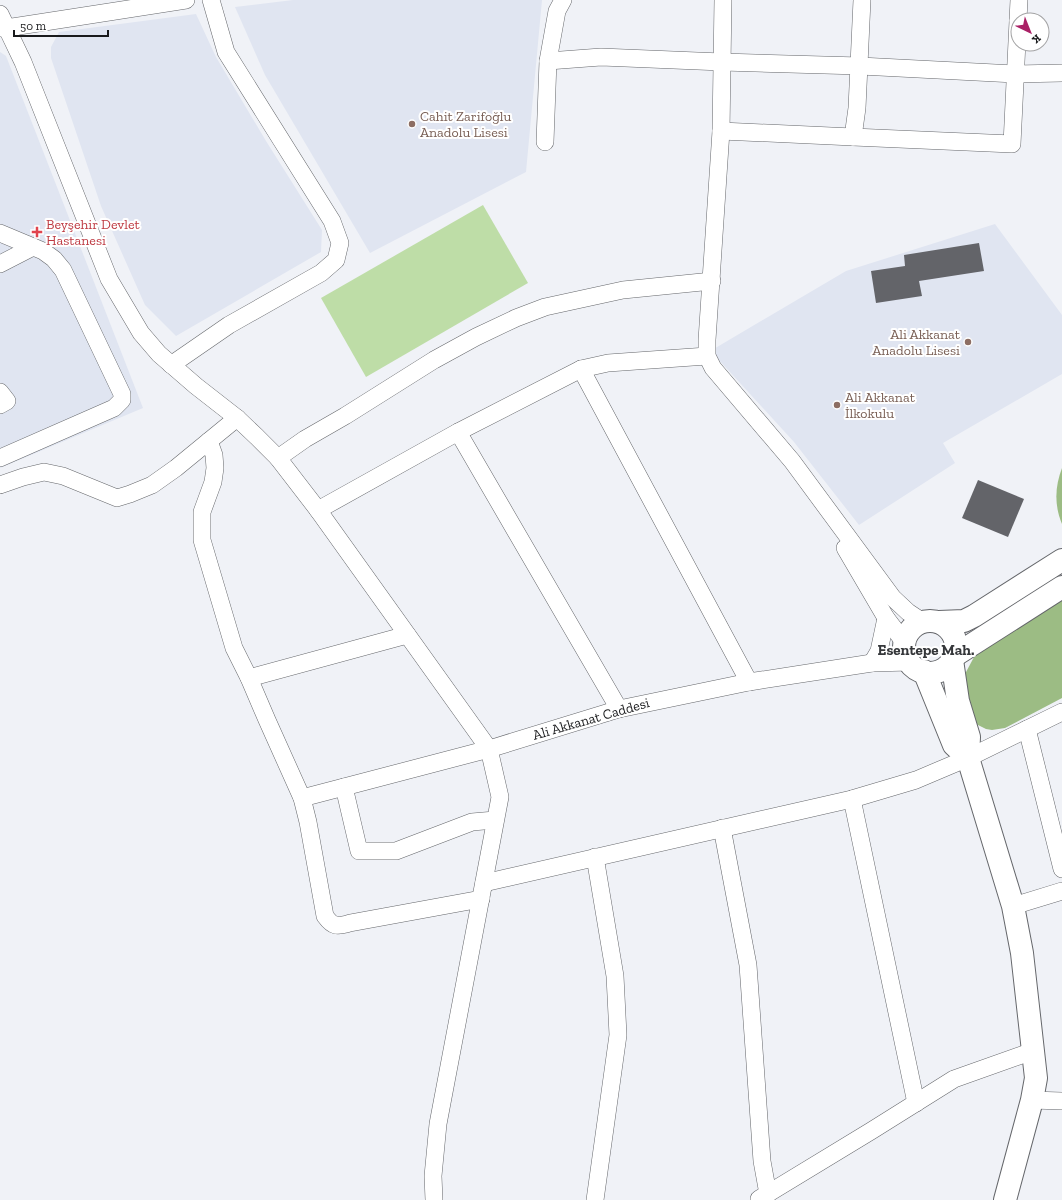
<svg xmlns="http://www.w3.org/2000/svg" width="1062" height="1200" viewBox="0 0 1062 1200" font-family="'Zilla Slab',serif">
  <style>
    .built { fill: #e0e5f1 }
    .green { fill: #bedda7 }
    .forest { fill: #9cbc84 }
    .building { fill: #636469 }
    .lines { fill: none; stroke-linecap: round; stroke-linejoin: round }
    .minor-casing { stroke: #65676b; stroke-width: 18 }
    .major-casing { stroke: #65676b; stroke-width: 24 }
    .minor { stroke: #fff; stroke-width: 17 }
    .major { stroke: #fff; stroke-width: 22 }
    .education-dot { fill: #8d6e63; stroke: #fff; stroke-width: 1.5 }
    .health-dot { fill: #e0444e; stroke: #fff; stroke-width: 1.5 }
    .labels { text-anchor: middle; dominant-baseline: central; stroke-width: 4; stroke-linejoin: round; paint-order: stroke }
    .education-label { font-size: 14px; fill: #785e54; stroke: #fff; text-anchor: start }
    .health-label { font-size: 14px; fill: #be3a42; stroke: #fff; text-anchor: start }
    .street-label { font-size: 14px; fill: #191a1c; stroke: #fff }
    .neighbourhood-label { font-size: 15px; font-weight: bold; fill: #35373a; stroke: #fff }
  </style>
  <rect width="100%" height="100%" fill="#f0f2f7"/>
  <g class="built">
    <polygon points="293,0 542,0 526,172 370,253 265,75 235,7"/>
    <polygon points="196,14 216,57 266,141 322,230 321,252 176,336 145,305 101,206 51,58 51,47 59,32"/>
    <polygon points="0,52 6,56 143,408 0,468"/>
    <polygon points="995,224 1062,315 1062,374 943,443 955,463 859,525 794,442 718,359 712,350 846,271"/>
  </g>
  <polygon class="green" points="483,205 528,283 366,377 321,298"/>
  <g class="forest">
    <path d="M 1062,468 L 1062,524 C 1054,505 1055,486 1062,468 Z"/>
    <polygon points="1062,596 1062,698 1005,728 992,730 986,729 976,724 967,712 965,674 974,657 980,650"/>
  </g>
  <g class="building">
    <polygon points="979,243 984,271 919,281 922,296 876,303 871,271 905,266 904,255"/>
    <polygon points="978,480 1024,499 1008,537 962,518"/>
  </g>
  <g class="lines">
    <g class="minor-casing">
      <g id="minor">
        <polyline points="723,0 721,131 707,340 707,356 713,368 792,461 893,598 908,612 923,622"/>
        <polyline points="0,14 23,62 109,279 141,333 159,354 196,386 237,418 257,437 278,458 318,510 489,749 500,797 438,1124 433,1176 434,1200"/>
        <polyline points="1018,20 1019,0"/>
        <polyline points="0,28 6,28 186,0"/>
        <polyline points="548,61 601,57 722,62 860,66 1015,74 1062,73"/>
        <polyline points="721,131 853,137 857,108 862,0"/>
        <polyline points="853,137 1012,144 1018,21"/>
        <polyline points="545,142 548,61 557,11 563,0"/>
        <polyline points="0,233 43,251 54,259 63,270 122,394 122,400 114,408 0,458"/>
        <polyline points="0,264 33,247"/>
        <polyline points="171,365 229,325 321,273 336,260 340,243 332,221 226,52 211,0"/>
        <polyline points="581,369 749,682"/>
        <polyline points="0,392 7,401 0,405"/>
        <polyline points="458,432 619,709"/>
        <path d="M 209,441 L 214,455 L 215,468 L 213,482 L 202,512 L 202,540 L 234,648 L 249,678 L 267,720 L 302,798 L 308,822 L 325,916 C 333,927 337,927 350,923 L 481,899"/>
        <polyline points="278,458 305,439 345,416 434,360 476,337 516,318 545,307 623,290 712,281"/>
        <polyline points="0,485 23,477 44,472 63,476 117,498 130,494 152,485 176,468 237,418"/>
        <polyline points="318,510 458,432 581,369 608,363 707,356"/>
        <polyline points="845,548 886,618 905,643"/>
        <polyline points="872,663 879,651 886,618"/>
        <polyline points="249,678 407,635"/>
        <polyline points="1027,729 1062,869"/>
        <polyline points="344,787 359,851 396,851 472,822 495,820"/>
        <polyline points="302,798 489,749 619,709 749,682 872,663 910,662"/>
        <polyline points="852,799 916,1103"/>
        <polyline points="722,828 748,965 762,1161 768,1194"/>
        <polyline points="484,883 852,799 916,780 968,758 1062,712"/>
        <polyline points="1013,906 1062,891"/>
        <polyline points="1032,1100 1062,1101"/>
        <polyline points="759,1199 871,1131 954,1079 1033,1051"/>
        <polyline points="595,1200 618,1035 615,976 595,857"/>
      </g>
    </g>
    <g class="major-casing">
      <g id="major">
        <circle cx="930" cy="647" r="26"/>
        <polyline points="939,622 964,621 974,616 1062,560"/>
        <polyline points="954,656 1062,587"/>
        <polyline points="952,660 958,701 969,737 968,758 1013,906 1022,953 1036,1078 1032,1100 1005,1200"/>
        <polyline points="924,671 954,745 968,758"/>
      </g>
    </g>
    <use href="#minor" class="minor"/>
    <use href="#major" class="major"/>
  </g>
  <g class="education-dot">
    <circle cx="412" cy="124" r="4"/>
    <circle cx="968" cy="342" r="4"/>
    <circle cx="837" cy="405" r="4"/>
  </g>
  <path class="health-dot" d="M35 226h4v4h4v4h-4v4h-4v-4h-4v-4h4z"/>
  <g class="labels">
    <g class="education-label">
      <text x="420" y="116">Cahit Zarifoğlu<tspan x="420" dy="16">Anadolu Lisesi</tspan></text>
      <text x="960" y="334" text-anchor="end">Ali Akkanat<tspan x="960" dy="16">Anadolu Lisesi</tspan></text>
      <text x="845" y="397">Ali Akkanat<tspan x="845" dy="16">İlkokulu</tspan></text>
    </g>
    <g class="health-label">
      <text x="46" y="224">Beyşehir Devlet<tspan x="46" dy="16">Hastanesi</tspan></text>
    </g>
    <g class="street-label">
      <text transform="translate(591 719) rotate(-16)">Ali Akkanat Caddesi</text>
    </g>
    <g class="neighbourhood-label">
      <text x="926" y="650">Esentepe Mah.</text>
    </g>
  </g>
  <g transform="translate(1030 32) rotate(137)"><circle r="19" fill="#ffffff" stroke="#a3a3a4"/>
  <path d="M0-3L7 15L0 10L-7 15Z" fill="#aa2166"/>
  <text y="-6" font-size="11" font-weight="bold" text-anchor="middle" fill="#191a1c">K</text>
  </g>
  <path d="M14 30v6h94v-6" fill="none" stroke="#191a1c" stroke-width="2"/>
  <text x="20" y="30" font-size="12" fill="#191a1c" stroke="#ffffff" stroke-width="3" paint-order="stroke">50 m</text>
</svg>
